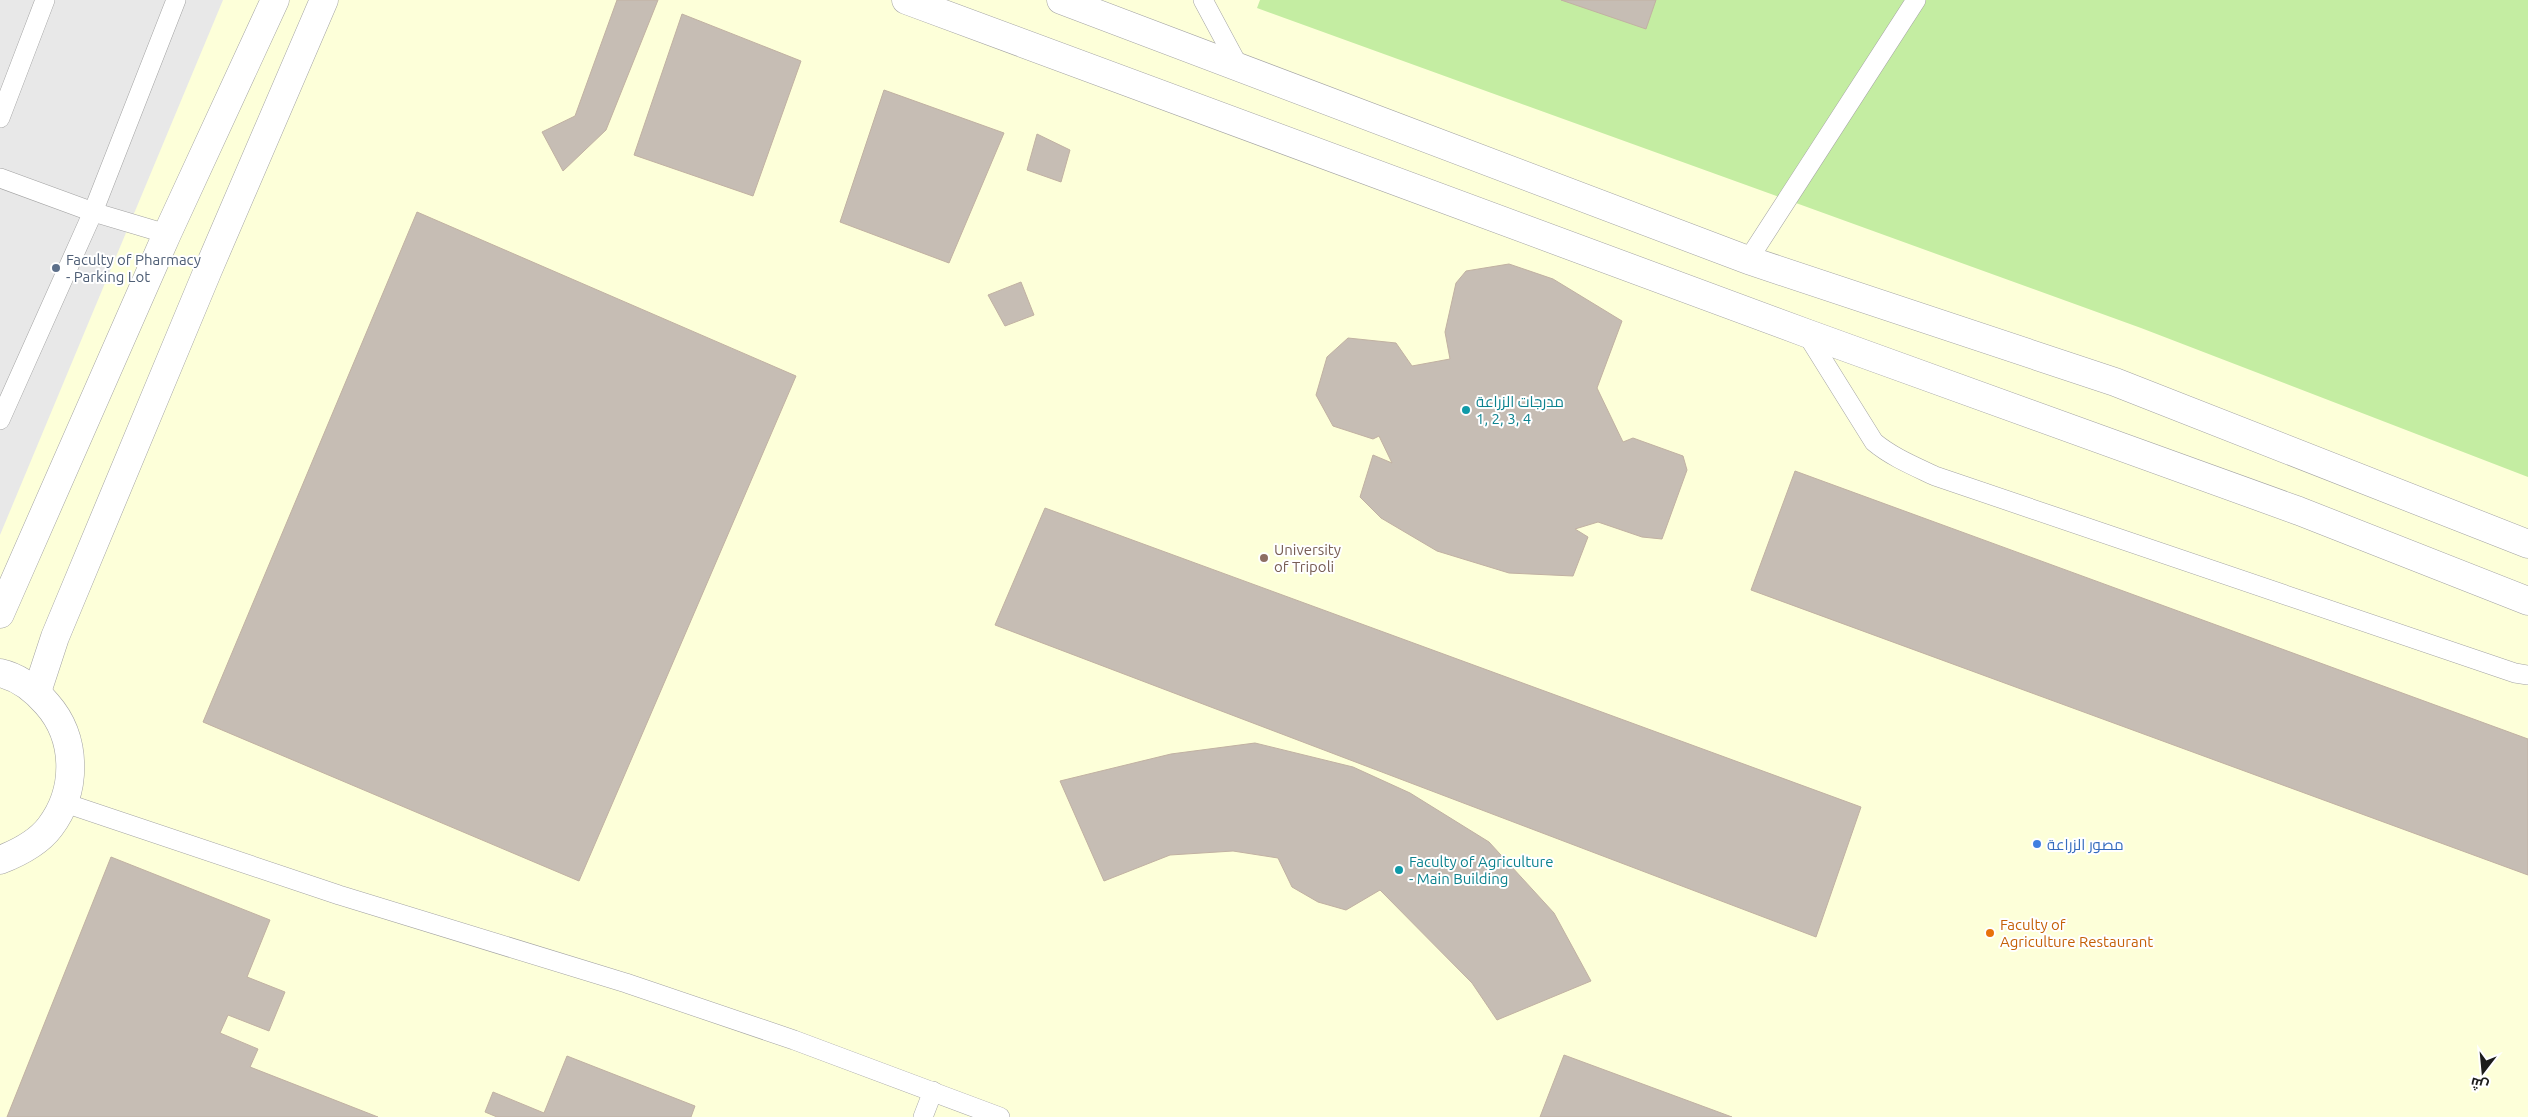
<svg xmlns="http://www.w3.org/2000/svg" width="2528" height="1117" viewBox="0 0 2528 1117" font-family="Ubuntu,Cairo,sans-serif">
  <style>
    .education { fill: #fdffd9 }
    .grass { fill: #c4eda2 }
    .parking { fill: #e8e8e8 }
    .building { fill: #c6bdb4; stroke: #c1b1a2 }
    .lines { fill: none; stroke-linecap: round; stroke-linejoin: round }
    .service-casing { stroke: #a3a3a3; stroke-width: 20 }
    .minor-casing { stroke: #a3a3a3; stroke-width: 29 }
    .tertiary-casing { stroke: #a3a3a3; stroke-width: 29 }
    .service { stroke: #fff; stroke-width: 19 }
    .minor { stroke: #fff; stroke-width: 28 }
    .tertiary { stroke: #fff; stroke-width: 28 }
    .service-dot { fill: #5c6f8a; stroke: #fff; stroke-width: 2 }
    .culture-dot { fill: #0f9aa8; stroke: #fff; stroke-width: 2 }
    .education-dot { fill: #8d6e63; stroke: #fff; stroke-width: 2 }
    .shop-dot { fill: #3f7fe0; stroke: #fff; stroke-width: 2 }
    .food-dot { fill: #e8710a; stroke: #fff; stroke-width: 2 }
    .labels { text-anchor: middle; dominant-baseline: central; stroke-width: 4; stroke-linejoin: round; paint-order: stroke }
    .service-label { font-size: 15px; fill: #4e5e75; stroke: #fff; text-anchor: start }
    .culture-label { font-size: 15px; fill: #0d838f; stroke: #fff; text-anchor: start }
    .education-label { font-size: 15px; fill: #785e54; stroke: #fff; text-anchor: start }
    .shop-label { font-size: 15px; fill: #366cbe; stroke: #fff; text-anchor: start }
    .food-label { font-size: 15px; fill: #c56008; stroke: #fff; text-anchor: start }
  </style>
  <rect width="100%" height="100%" fill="#eeebe1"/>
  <rect class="education" x="0" y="0" width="2528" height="1117"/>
  <polygon class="grass" points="1260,0 2528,0 2528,477 2141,328 1257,8"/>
  <polygon class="parking" points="0,0 223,0 0,535"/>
  <g class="building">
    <polygon points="617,0 658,0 606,130 563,171 542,132 575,116"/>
    <polygon points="1561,0 1656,0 1646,29"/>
    <polygon points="682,14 801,61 753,196 634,155"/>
    <polygon points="884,90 1004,133 949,263 840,222"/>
    <polygon points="1037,134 1070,150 1061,182 1027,170"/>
    <polygon points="417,212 796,376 579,881 203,722"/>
    <polygon points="1509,264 1553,279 1622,321 1597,388 1623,442 1633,438 1683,456 1687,470 1662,539 1642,537 1598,522 1575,529 1588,537 1573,576 1509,573 1437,551 1381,518 1360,497 1373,455 1392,463 1379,436 1373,439 1333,426 1316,395 1327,357 1348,338 1396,343 1412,366 1450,359 1445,332 1456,283 1466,271"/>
    <polygon points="1021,282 1034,315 1005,326 988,295"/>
    <polygon points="1795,471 2528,739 2528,875 1751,590"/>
    <polygon points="1045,508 1861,807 1816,937 995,625"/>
    <polygon points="1255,743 1353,767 1410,793 1489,842 1554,913 1591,981 1497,1020 1472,983 1380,890 1346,910 1318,902 1292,887 1278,858 1233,851 1170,855 1104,881 1060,781 1171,754"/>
    <polygon points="111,857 270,920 247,977 285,992 269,1031 228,1015 220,1033 258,1049 250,1067 378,1117 7,1117"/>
    <polygon points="1564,1055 1732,1117 1540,1117"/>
    <polygon points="567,1056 695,1106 691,1117 497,1117 485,1112 493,1092 544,1113"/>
  </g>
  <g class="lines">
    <g class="service-casing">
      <g id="service">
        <polyline points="1203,0 1239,67"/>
        <polyline points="0,118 45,0"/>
        <polyline points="0,178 93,212 167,234"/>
        <polyline points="1748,260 1916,0"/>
        <path d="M 1806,333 L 1874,442 C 1892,457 1914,466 1935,476 L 2515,673 L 2528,675"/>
        <polyline points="0,420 93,212 176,0"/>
        <polyline points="65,803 339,895 626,983 794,1040 1000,1117"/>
        <polyline points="923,1117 933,1091"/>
      </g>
    </g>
    <g class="minor-casing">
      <g id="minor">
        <polyline points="906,0 1806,333 2299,511 2528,601"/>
        <polyline points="1061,0 1748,260 2115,382 2528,544"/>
      </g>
    </g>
    <g class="tertiary-casing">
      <g id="tertiary">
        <polyline points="0,614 167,234 275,0"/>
        <path d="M 0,673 C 18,677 35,690 47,704 C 77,738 78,790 50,827 C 38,843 18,853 0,860"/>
        <polyline points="37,692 55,637 208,270 324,0"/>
      </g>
    </g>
    <use href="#service" class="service"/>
    <use href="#minor" class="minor"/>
    <use href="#tertiary" class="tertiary"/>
  </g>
  <circle class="service-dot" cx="56" cy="268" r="5"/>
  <g class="culture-dot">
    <circle cx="1466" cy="410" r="5"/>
    <circle cx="1399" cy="870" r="5"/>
  </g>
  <circle class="education-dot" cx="1264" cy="558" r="5"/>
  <circle class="shop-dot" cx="2037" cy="844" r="5"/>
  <circle class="food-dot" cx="1990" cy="933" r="5"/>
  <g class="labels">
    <g class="service-label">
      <text x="66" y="259">Faculty of Pharmacy<tspan x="66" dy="17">- Parking Lot</tspan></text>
    </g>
    <g class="culture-label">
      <text x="1476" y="401">مدرجات الزراعة<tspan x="1476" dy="17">1, 2, 3, 4</tspan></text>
      <text x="1409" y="861">Faculty of Agriculture<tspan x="1409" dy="17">- Main Building</tspan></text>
    </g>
    <g class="education-label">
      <text x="1274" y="549">University<tspan x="1274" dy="17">of Tripoli</tspan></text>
    </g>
    <g class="shop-label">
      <text x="2047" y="844">مصور الزراعة</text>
    </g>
    <g class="food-label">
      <text x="2000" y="924">Faculty of<tspan x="2000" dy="17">Agriculture Restaurant</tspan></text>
    </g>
  </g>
  <g transform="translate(2483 1072) rotate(196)" stroke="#ffffff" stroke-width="4" paint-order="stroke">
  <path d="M0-4L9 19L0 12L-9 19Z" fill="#1c1c1c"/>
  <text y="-8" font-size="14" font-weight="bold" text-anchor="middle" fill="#1c1c1c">ش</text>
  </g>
</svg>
